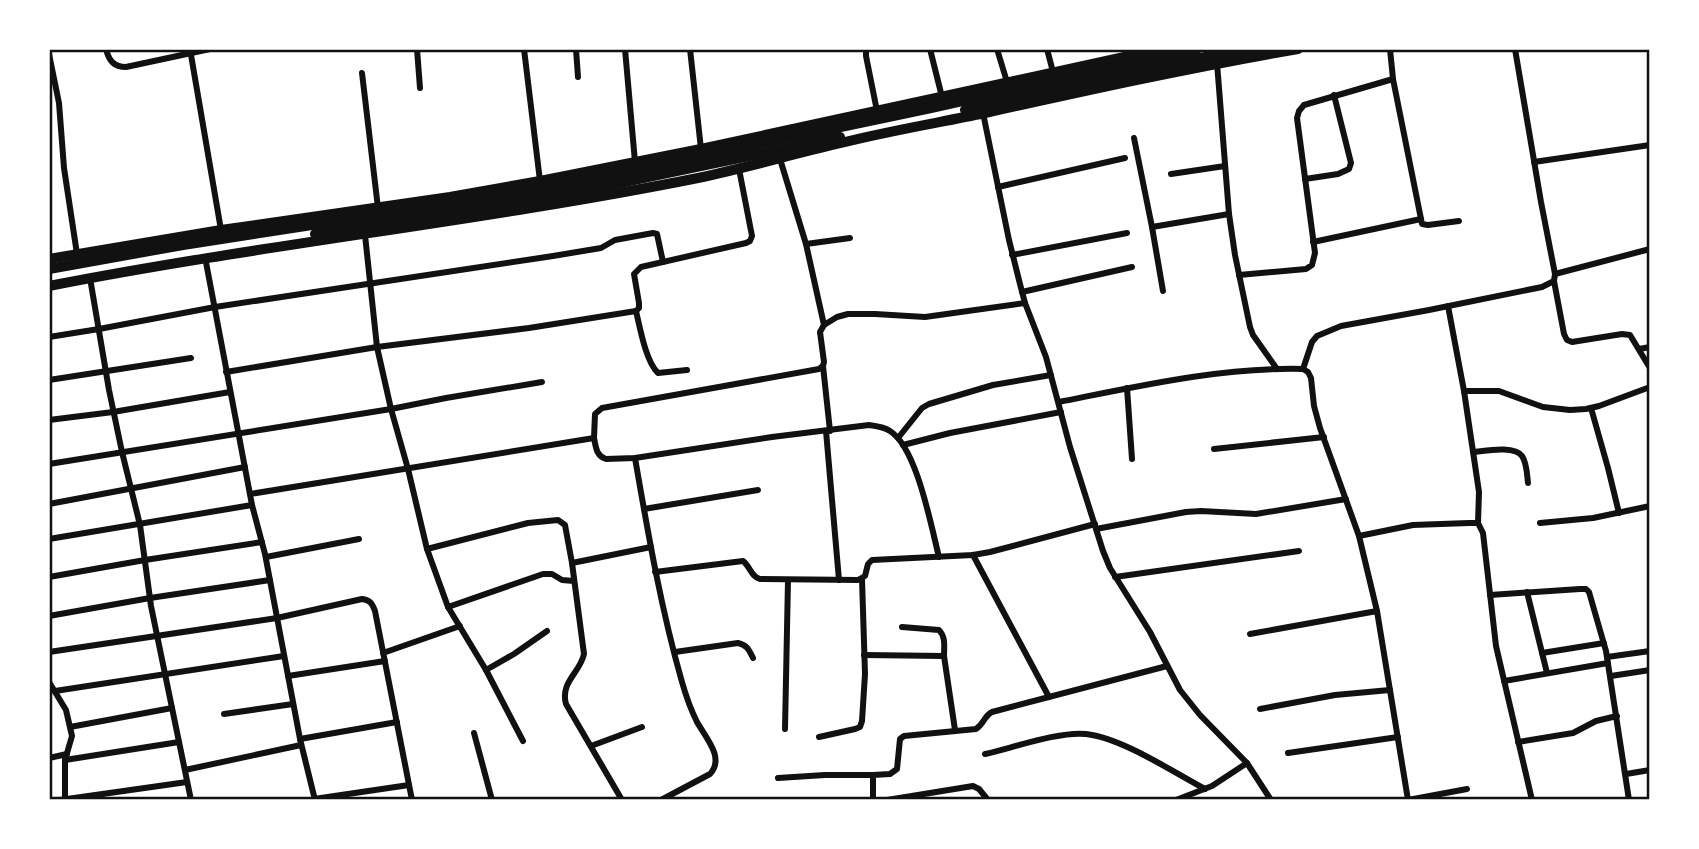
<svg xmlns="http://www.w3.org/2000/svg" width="1699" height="849" viewBox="0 0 1699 849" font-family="Lato,sans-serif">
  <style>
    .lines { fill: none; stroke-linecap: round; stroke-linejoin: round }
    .minor { stroke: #111; stroke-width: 6 }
    .primary { stroke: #111; stroke-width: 10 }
    .neatline { fill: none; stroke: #111; stroke-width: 2.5 }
  </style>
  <rect width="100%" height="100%" fill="#fff"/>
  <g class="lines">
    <g class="minor">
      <path d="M 106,49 C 109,61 114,67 126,67 L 210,49"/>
      <polyline points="190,49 221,230"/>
      <polyline points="417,49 420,88"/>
      <polyline points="524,49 540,181"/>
      <polyline points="576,49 578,77"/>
      <polyline points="625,49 635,162"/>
      <polyline points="690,49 701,149"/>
      <polyline points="866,49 866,56 877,111"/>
      <polyline points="930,49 942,97"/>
      <polyline points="997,49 1007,82"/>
      <polyline points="1047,49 1053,72"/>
      <polyline points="49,54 59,103 64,168 77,254"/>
      <polyline points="1217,63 1229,214 1235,255 1250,327 1253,335 1277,369"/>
      <polyline points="362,73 378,208"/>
      <polyline points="1393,79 1422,224 1428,225 1459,221"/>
      <polyline points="983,113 1009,240 1020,284 1025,303 1046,357 1070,447 1103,551 1110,568 1150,632 1180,690 1200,715 1247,763 1271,800"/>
      <polyline points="1134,138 1152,227 1229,214"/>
      <polyline points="780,159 806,244 850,238"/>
      <polyline points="1534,162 1650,145"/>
      <polyline points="1171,174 1225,166"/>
      <polyline points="1305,179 1338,174 1349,169 1351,163 1334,95"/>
      <polyline points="998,187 1125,158"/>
      <polyline points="1152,227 1163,291"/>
      <polyline points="365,235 377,347 391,409 408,469 427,549 448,607 486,670 523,741"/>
      <polyline points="1313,242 1421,219"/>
      <polyline points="806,244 824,325"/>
      <polyline points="1012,255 1127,233"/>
      <polyline points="205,257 252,505 265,554 300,739 315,800"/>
      <polyline points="1555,274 1650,249"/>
      <polyline points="1239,275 1306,269 1312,265 1315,253 1297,118 1299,111 1304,105 1393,79 1390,49"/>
      <polyline points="90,278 109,390 122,452 140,525 151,606 191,800"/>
      <polyline points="1554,281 1564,334 1567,340 1572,342 1622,334 1630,335 1650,368"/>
      <polyline points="1022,292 1132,267"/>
      <polyline points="1448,306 1464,391 1479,492 1478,523"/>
      <path d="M 636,311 C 640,328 646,362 658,373 L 687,370"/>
      <polyline points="49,337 99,329 215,307 553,256 601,248 615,240 653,233 657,234 663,262"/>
      <polyline points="1639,349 1650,347"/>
      <polyline points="823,366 830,431"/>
      <polyline points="1303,369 1312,342 1317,336 1341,326 1429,310 1542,287 1554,281 1555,274 1541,202 1515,49"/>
      <polyline points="226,372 377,347 529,328 636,311 639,308 639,303 634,274 641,267 746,243 750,241 752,236 739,169"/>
      <polyline points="49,380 191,358"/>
      <polyline points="1127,388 1132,459"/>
      <polyline points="1464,391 1499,391 1543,407 1570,410 1586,409 1599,406 1650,387"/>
      <path d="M 1059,402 C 1139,386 1221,367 1303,369 L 1308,372 L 1311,378 L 1314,406 L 1320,428 L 1359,536 L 1377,611 L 1408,800 L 1467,789"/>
      <polyline points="1591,408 1608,468 1619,513"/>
      <polyline points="49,420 113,412 230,392"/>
      <polyline points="826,431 839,580"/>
      <polyline points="594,438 595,414 602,408 819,369 823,366 824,362 820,332 824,325 837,317 848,314 875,314 925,317 1025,303"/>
      <polyline points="898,438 922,408 929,404 993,385 1051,375"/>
      <polyline points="903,445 950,433 1061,412"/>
      <polyline points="1214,449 1324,437"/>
      <path d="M 1473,452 C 1485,451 1514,445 1522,456 C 1527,463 1527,475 1528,483"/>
      <path d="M 635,458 C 648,533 661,609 682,682 C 686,696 691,710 697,722 C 706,738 725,758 710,774 L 661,800"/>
      <polyline points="49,464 391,409 446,398 542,382"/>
      <path d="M 250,494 L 594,438 C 596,447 596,456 606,459 L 635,458 L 772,437 L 869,425 C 877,426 884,427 890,431 C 917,448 931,526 939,557"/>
      <polyline points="49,504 245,467"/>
      <polyline points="644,509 758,490"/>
      <polyline points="1540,523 1593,518 1650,506"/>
      <polyline points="1096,529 1186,512 1201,511 1256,514 1346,499"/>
      <polyline points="1359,536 1413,525 1469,523 1478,523 1483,533 1496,646 1532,800"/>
      <polyline points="49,539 252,505"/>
      <path d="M 427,549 L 528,523 L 558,520 L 565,525 L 572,563 L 584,654 C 580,673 560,682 566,704 L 622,800"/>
      <polyline points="973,555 1049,697"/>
      <polyline points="266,557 359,539"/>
      <polyline points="572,563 651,547"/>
      <path d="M 655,572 L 743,561 C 750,566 751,577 760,579 L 858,580 L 865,576 L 868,564 L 872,560 L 973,555 L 990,552 L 1095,524"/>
      <polyline points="49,577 145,560 262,542"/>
      <polyline points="1115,577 1299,551"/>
      <polyline points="1527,592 1547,673"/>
      <polyline points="1490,595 1580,589 1586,589 1589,592 1606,651 1629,800"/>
      <polyline points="448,607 543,574 552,574 562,580 574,581"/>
      <polyline points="49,616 150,598 270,580"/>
      <path d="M 902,627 L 939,630 C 946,637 944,647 944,656"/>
      <polyline points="1250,634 1377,611"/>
      <path d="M 49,652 L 277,618 L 362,599 C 370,600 372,603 375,611 L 412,800"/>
      <path d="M 675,652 L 738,643 C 747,645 749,650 753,658"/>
      <polyline points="383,653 460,626"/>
      <polyline points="1542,653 1604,643"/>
      <polyline points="864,655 944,656 955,730"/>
      <polyline points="1607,657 1650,651"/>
      <polyline points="486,670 514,654 547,631"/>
      <polyline points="288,676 385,661"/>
      <polyline points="1611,676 1650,670"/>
      <polyline points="1504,681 1608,663"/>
      <polyline points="49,682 66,710 72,736 65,760 65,800"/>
      <polyline points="55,691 284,656"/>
      <polyline points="1260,709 1335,695 1390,690"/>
      <polyline points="224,714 293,704"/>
      <polyline points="70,727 172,708"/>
      <polyline points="785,729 788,580"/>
      <polyline points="474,733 492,800"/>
      <polyline points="819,737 855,729 860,727 862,721 865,674 862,579"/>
      <polyline points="300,739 397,722"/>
      <polyline points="1518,742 1573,733 1596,721 1617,716"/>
      <polyline points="591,746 642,727"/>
      <polyline points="1288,753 1398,737"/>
      <path d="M 985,754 C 1012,748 1060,731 1086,734 C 1122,738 1173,772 1205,789"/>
      <polyline points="49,758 67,754"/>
      <polyline points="65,760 179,742"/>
      <polyline points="185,770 301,745"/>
      <polyline points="1626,774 1650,770"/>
      <polyline points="778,778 825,775 873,775"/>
      <polyline points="314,799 409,785"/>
      <polyline points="60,800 187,782"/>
      <path d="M 873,800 L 873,775 L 890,774 L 897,769 L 900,739 L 904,736 L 976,729 C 984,724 984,716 992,712 L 1167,666"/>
      <polyline points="887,800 973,786 979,789 988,800"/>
      <polyline points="1176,800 1212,786 1247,763"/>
    </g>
    <g class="primary">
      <polyline points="965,110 1199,58 1255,49"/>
      <polyline points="315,234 581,191 840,137"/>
      <polyline points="49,259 221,230 450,197 540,181 701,149 1161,49"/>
      <polyline points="49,269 183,245 442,205 579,182 931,108 1197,49"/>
      <path d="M 49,286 C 264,244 483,221 698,178 C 746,168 793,154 841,143 C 888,131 937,123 985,113 C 1089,90 1193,67 1298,49"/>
    </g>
  </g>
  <rect width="1699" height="849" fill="none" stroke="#ffffff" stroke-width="102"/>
  <rect x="51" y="51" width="1597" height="747" class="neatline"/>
</svg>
